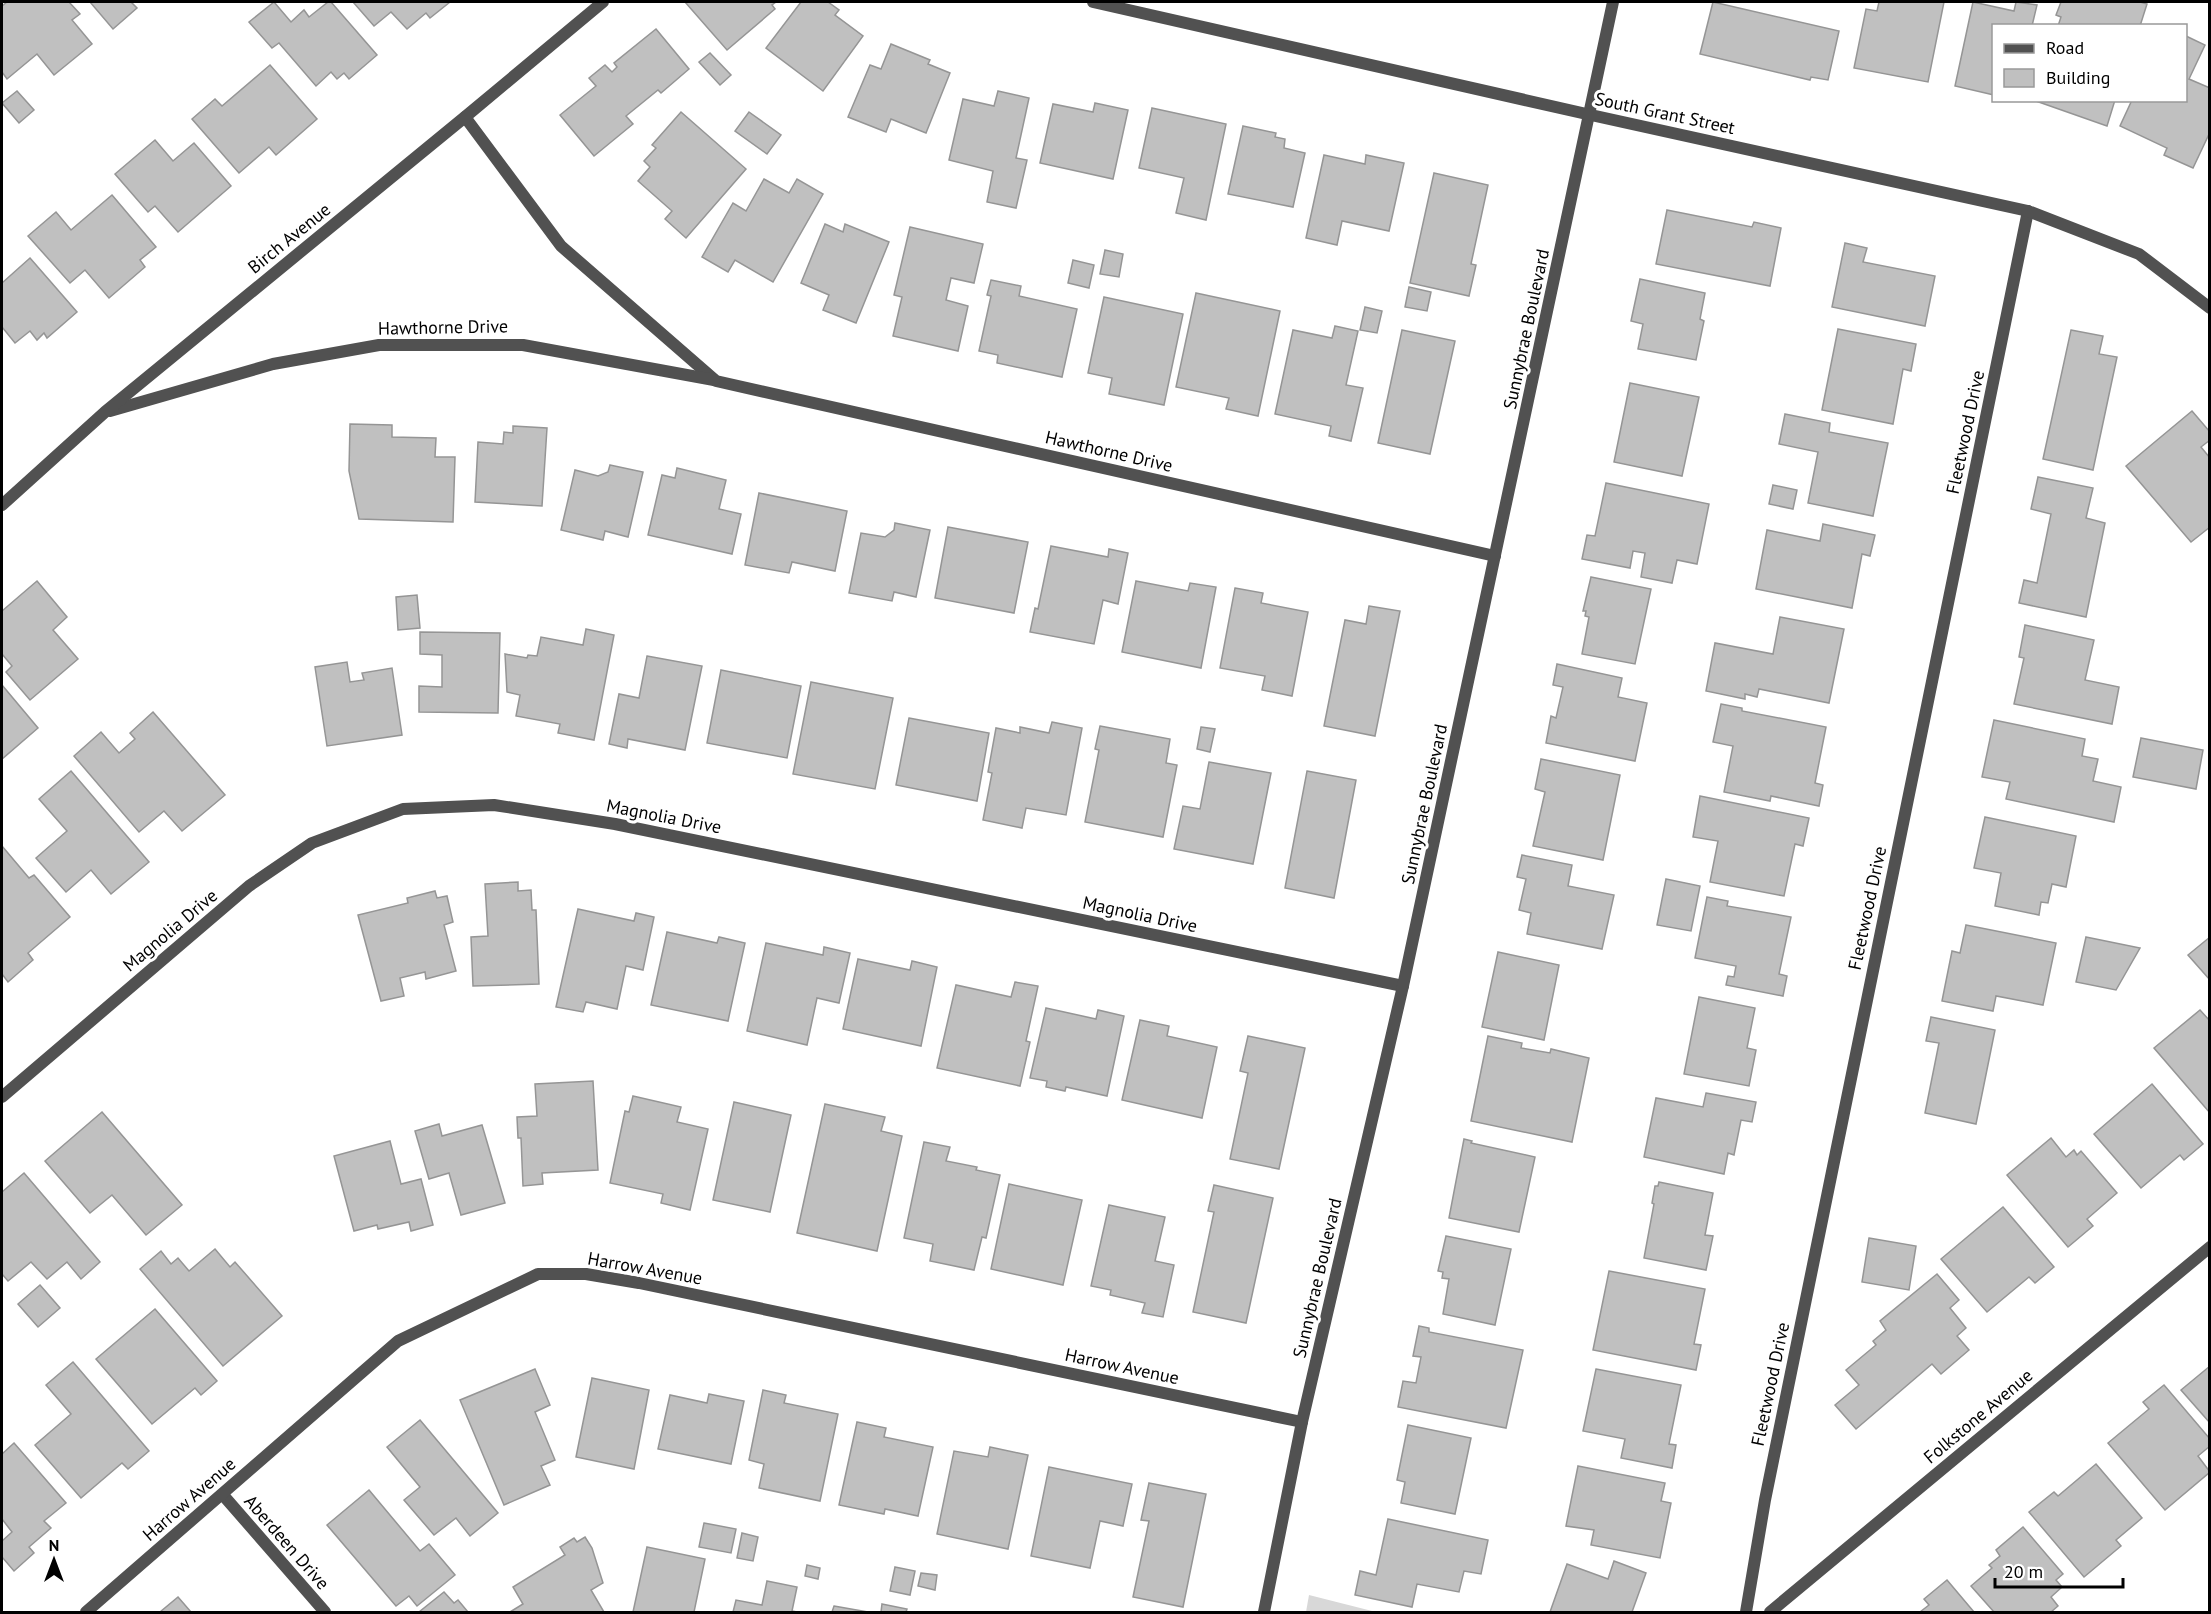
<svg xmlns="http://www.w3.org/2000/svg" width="2211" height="1614" viewBox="0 0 2211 1614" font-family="'PT Sans',sans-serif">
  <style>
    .green { fill: #d8d8d8 }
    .building { fill: #c0c0c0; stroke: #959595; stroke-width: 1.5 }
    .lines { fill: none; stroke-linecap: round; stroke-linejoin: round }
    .minor { stroke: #515151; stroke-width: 12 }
    .tertiary { stroke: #515151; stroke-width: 12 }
    .labels { text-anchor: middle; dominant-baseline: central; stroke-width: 6; stroke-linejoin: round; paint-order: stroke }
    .street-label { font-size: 18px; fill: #000; stroke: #fff }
  </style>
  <rect width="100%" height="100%" fill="#fff"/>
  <polygon class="green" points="1309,1595 1376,1612 1306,1612"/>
  <g class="building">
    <polygon points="7,2 69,2 80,14 72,20 92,44 54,75 37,54 7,79 2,72 2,6"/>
    <polygon points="90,2 131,2 137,8 113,29"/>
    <polygon points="274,2 291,22 304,10 309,17 328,2 331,2 377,55 349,79 344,73 337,79 331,72 316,86 279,43 272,48 249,22"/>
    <polygon points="353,2 450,2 430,18 426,13 407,29 391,12 374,26"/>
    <polygon points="685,2 776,2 772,5 775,9 727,50"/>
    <polygon points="801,2 828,2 839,10 835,15 863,36 823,91 766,48"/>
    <polygon points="1713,2 1839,31 1828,80 1811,77 1810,80 1700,54"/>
    <polygon points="1879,2 1944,2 1928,82 1854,68 1866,9 1877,11"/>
    <polygon points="1973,2 2014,11 2016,2 2037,5 2032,26 1994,26 1994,95 1955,86"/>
    <polygon points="2061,2 2140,2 2147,4 2140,26 2058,26 2061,17 2056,15"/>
    <polygon points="656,29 689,69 661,93 658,90 626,116 633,124 594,156 560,115 596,86 589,78 605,65 612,72 617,67 614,63"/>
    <polygon points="2186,36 2205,45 2189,79 2210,88 2210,132 2193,168 2164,155 2167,148 2120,126 2132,100 2186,100"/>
    <polygon points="891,44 930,60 928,64 950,73 926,133 891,119 886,132 848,117 870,65 881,69"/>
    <polygon points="710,53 731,75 720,85 699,62"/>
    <polygon points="270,65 317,119 276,155 269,147 239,173 192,119 215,99 222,106"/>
    <polygon points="17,91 34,110 19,123 2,103"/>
    <polygon points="998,91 1029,98 1016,158 1027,160 1016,208 987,202 993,171 949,160 963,99 994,106"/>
    <polygon points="2033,100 2115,100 2107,126"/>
    <polygon points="1095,103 1128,110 1113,179 1040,163 1053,104 1093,112"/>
    <polygon points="1152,108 1226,124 1206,220 1176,213 1184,178 1139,168"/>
    <polygon points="681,112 746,169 686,238 665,219 672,211 638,181 650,167 644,161 656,148 652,145"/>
    <polygon points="749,112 781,135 767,154 735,131"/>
    <polygon points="1243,126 1276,133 1275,137 1285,139 1284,148 1305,153 1293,207 1228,194"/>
    <polygon points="155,140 173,161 194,143 231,186 178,232 155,206 148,212 115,174"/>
    <polygon points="1324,155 1365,164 1366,155 1404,163 1389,231 1342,221 1337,245 1306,238"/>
    <polygon points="1434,173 1488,185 1471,264 1476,265 1469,296 1410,283"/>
    <polygon points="764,179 789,193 797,179 823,194 773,282 735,260 728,272 702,257 733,203 746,211"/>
    <polygon points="112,195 156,247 140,260 145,267 109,298 85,270 70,283 28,236 56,212 71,230"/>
    <polygon points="1667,210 1752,227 1754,222 1781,228 1770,286 1656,264"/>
    <polygon points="825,224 843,232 845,224 889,242 856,323 823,310 829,295 801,283"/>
    <polygon points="910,227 983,244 974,283 951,278 946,300 968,306 958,351 893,336 902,297 894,295"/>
    <polygon points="1845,243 1867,248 1863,262 1935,276 1925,326 1832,307"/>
    <polygon points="1105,250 1123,254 1119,277 1100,274"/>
    <polygon points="30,258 77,312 47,338 44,333 37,340 30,331 15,343 2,327 2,283"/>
    <polygon points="1073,260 1094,265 1089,288 1068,283"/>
    <polygon points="1640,279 1705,293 1700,319 1704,321 1696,360 1638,349 1643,324 1631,321"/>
    <polygon points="991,280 1021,286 1019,296 1077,309 1062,377 997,363 998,355 979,351 991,296 987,295"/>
    <polygon points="1409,287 1431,292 1427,311 1405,307"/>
    <polygon points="1196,293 1280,311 1258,416 1226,409 1229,398 1176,387"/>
    <polygon points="1104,297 1183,314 1164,405 1109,394 1112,378 1088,373"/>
    <polygon points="1365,307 1382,311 1377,333 1360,330"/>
    <polygon points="1335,326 1358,331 1346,385 1363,388 1351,441 1329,436 1331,426 1275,414 1293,330 1332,338"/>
    <polygon points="1838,329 1916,344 1911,371 1903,369 1893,424 1822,410"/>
    <polygon points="1402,330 1455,341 1430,454 1378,443"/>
    <polygon points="2071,330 2103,336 2099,354 2117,357 2093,470 2043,459"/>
    <polygon points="1630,383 1699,397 1682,476 1614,462"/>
    <polygon points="2192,411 2210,432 2210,440 2201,447 2210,458 2210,527 2191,542 2126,466"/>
    <polygon points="1785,414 1830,423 1829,432 1888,443 1873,516 1808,503 1818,452 1779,444"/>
    <polygon points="350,424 392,425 392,437 436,438 435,457 455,457 453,522 359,519 349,471"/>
    <polygon points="513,426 547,428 542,506 475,502 478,442 503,444 504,432 513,433"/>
    <polygon points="610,465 643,472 628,537 605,531 603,540 561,530 575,470 598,476 608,472"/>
    <polygon points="677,468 726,480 719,509 741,514 732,554 648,535 662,475 675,478"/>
    <polygon points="2038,477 2093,488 2086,518 2105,523 2086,617 2019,603 2024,580 2037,583 2051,514 2031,509"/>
    <polygon points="1606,483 1709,504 1697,564 1677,560 1672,583 1641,577 1645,553 1633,551 1630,568 1582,559 1587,535 1595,536"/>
    <polygon points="1773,485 1797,490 1793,509 1769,504"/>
    <polygon points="759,493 847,511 835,571 792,562 789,573 745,565"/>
    <polygon points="895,523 930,530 916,597 894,592 892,601 849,593 861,533 885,537 894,530"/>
    <polygon points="1823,524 1875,535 1870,556 1862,554 1852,608 1756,589 1767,530 1820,541"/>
    <polygon points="948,527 1028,542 1014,613 935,598"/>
    <polygon points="1051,546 1108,557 1109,549 1128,553 1118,604 1103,600 1094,644 1030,632 1035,608 1038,609"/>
    <polygon points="1591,577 1651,589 1635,664 1582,654 1589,617 1585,616 1586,611 1583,611"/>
    <polygon points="37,581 67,617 53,630 78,659 30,700 6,672 12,666 2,654 2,611"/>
    <polygon points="1136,581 1188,591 1190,583 1216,587 1201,668 1122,652"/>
    <polygon points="1235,588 1263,593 1261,603 1308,612 1292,696 1262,690 1265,676 1220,668"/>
    <polygon points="417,595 420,628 398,630 396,597"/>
    <polygon points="1369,606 1400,611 1375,736 1324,726 1345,620 1366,624"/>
    <polygon points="1780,617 1844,629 1829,703 1759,689 1757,697 1745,694 1745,699 1706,691 1715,643 1773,654"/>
    <polygon points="2025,625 2094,640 2085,680 2119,687 2112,724 2014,704 2024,658 2019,657"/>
    <polygon points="586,629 614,635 594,740 558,733 560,724 516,716 520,695 507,692 505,654 527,658 528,655 537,656 541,637 583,645"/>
    <polygon points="420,632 500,633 498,713 419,712 419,686 442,687 442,655 420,654"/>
    <polygon points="647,656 702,666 685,750 628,739 627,748 609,744 619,694 639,698"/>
    <polygon points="347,662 350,682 364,680 362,673 392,668 402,735 327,746 315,667"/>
    <polygon points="1557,664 1622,678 1618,697 1647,703 1635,761 1546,743 1551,716 1556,718 1563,687 1553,685"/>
    <polygon points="721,670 801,686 787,758 707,743"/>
    <polygon points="811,682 893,698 875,789 793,774"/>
    <polygon points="2,685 38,728 2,759"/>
    <polygon points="1721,704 1742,708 1742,711 1826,727 1815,783 1823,785 1819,806 1771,796 1770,801 1724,792 1733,746 1713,742"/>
    <polygon points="153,712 225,795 182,831 164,811 139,832 74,756 101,732 119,753 135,739 130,733"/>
    <polygon points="909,718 989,733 977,801 896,785"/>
    <polygon points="1994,720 2085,739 2082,756 2098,759 2093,781 2121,787 2114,822 2006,799 2010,782 1982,777"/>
    <polygon points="1052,722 1082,728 1066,815 1026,808 1022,828 983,820 992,773 988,772 996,728 1020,733 1020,727 1049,733"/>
    <polygon points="1100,726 1170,739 1166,763 1177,765 1163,837 1085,822 1099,750 1095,749"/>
    <polygon points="1201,727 1215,729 1210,752 1197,749"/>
    <polygon points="2141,738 2203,750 2196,789 2133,777"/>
    <polygon points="1541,759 1620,775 1603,860 1533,846 1545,792 1535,789"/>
    <polygon points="1209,762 1271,773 1253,864 1174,849 1183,806 1200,809"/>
    <polygon points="71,771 149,862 111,894 91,870 66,892 36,858 67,831 39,799"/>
    <polygon points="1307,771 1356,780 1334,898 1285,888"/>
    <polygon points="1700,796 1809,818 1803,846 1795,844 1784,896 1710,882 1718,841 1693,837"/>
    <polygon points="1985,817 2076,836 2066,887 2052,884 2048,903 2041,902 2039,915 1995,906 2001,873 1974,868"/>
    <polygon points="2,846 29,878 34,875 70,917 28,953 33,960 8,982 2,974"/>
    <polygon points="1522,855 1572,865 1568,886 1614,895 1602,949 1527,934 1531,913 1519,910 1526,879 1517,877"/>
    <polygon points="1666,879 1700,886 1691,931 1657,925"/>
    <polygon points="518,882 518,891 531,890 532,910 536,910 539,984 473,986 471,937 488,936 485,884"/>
    <polygon points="435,891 437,898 447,896 453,922 444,925 456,971 426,979 425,972 400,978 404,996 381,1001 358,915 408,903 407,898"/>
    <polygon points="1707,897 1728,901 1727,906 1791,917 1779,974 1787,976 1783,996 1726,985 1728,976 1734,977 1736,966 1695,958"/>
    <polygon points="578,909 634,921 636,913 654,917 643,970 626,966 617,1009 586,1002 583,1012 556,1007"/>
    <polygon points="1966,925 2056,943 2043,1005 1996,996 1993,1011 1942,1001 1952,951 1960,953"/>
    <polygon points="667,932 717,943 719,937 745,943 728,1021 651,1005"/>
    <polygon points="2086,937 2140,948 2116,990 2076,982"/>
    <polygon points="2210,937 2210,980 2188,955"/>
    <polygon points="766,943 823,955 824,947 850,953 839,1003 817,998 807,1045 747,1031"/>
    <polygon points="1498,952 1559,965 1544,1040 1482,1027"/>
    <polygon points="858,959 910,970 912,961 937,967 921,1046 843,1029"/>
    <polygon points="1015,982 1038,986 1026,1041 1030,1042 1020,1086 937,1068 956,985 1011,997"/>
    <polygon points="1699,997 1755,1008 1747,1048 1756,1050 1749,1086 1684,1074"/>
    <polygon points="1046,1008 1096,1019 1098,1010 1124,1016 1107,1096 1066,1087 1065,1091 1046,1087 1047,1081 1030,1078"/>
    <polygon points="2200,1010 2210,1021 2210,1113 2154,1048"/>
    <polygon points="1931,1017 1995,1030 1976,1124 1925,1113 1939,1043 1926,1041"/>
    <polygon points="1140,1020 1169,1026 1167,1036 1217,1047 1202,1118 1122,1100"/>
    <polygon points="1248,1036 1305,1048 1279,1169 1230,1159 1248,1073 1240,1071"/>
    <polygon points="1488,1036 1522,1043 1521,1048 1550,1053 1551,1049 1589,1058 1572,1142 1471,1121"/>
    <polygon points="593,1081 598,1170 542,1173 543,1184 523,1186 521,1138 518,1138 517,1117 537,1116 535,1084"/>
    <polygon points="2152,1084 2203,1144 2184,1160 2180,1155 2141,1188 2094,1134"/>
    <polygon points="1706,1093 1756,1102 1752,1122 1741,1120 1734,1155 1728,1153 1724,1174 1644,1157 1656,1098 1703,1107"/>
    <polygon points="633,1096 681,1107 677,1122 708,1129 690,1210 661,1203 663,1194 610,1183 625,1111 629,1112"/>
    <polygon points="734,1102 791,1115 770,1212 713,1200"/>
    <polygon points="825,1104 885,1117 881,1131 902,1136 877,1251 797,1233"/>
    <polygon points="102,1112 182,1205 146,1235 112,1195 90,1213 45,1161"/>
    <polygon points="439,1124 442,1136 482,1125 505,1203 461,1215 449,1173 429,1179 415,1131"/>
    <polygon points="2051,1138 2066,1157 2074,1150 2077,1155 2081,1151 2117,1193 2087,1219 2093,1226 2068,1247 2007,1175"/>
    <polygon points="1464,1139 1472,1141 1471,1143 1535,1157 1519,1232 1449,1218"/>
    <polygon points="390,1141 401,1184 421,1179 433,1225 411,1231 409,1222 378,1229 377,1225 354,1231 334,1156"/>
    <polygon points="924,1142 950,1147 946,1161 977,1167 976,1170 1000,1175 986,1238 982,1237 974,1270 930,1261 933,1244 904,1238"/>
    <polygon points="24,1173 100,1262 81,1279 67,1262 47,1279 31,1262 8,1281 2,1274 2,1192"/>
    <polygon points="1659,1182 1713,1193 1705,1235 1713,1236 1706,1270 1644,1258 1654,1204 1652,1203 1655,1186 1658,1186"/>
    <polygon points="1009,1184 1082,1200 1063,1285 991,1269"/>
    <polygon points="1214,1185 1273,1198 1246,1323 1193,1312 1214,1212 1208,1211"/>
    <polygon points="1109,1205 1165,1217 1155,1261 1174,1265 1163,1317 1142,1313 1145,1303 1110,1295 1111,1290 1091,1286"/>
    <polygon points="2003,1207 2054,1267 2035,1283 2029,1277 1987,1312 1941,1259"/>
    <polygon points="1446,1236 1511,1249 1495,1325 1443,1314 1449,1279 1442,1278 1443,1272 1438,1271"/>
    <polygon points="1869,1238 1916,1246 1909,1290 1862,1282"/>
    <polygon points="215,1249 230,1267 235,1262 282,1316 223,1366 140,1269 161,1251 171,1264 178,1258 189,1271"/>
    <polygon points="1609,1271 1705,1289 1694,1344 1701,1345 1696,1370 1593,1350"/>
    <polygon points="1937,1274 1959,1300 1950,1308 1966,1328 1957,1336 1969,1350 1941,1374 1932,1364 1856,1429 1835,1405 1859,1385 1846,1370 1876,1345 1873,1341 1886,1330 1880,1321"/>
    <polygon points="40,1285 60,1308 38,1327 18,1304"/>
    <polygon points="155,1309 217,1381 201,1395 195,1388 152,1424 96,1359"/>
    <polygon points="1419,1326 1429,1328 1429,1332 1523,1350 1506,1428 1398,1407 1403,1381 1416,1383 1421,1357 1413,1356"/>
    <polygon points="73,1362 149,1451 128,1469 122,1463 81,1498 35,1445 71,1414 46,1385"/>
    <polygon points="2210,1366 2210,1423 2181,1390"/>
    <polygon points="535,1369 550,1405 535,1412 555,1460 541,1466 550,1485 504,1505 460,1400"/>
    <polygon points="1596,1369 1681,1385 1669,1444 1676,1445 1672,1468 1621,1458 1625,1439 1583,1431"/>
    <polygon points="592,1378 649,1390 634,1469 576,1457"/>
    <polygon points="2164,1385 2210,1439 2210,1446 2198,1456 2210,1472 2165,1510 2108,1443 2149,1409 2143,1402"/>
    <polygon points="763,1390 786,1395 784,1403 838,1414 820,1501 759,1488 764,1464 749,1460"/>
    <polygon points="709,1394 744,1401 731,1464 658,1449 670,1395 707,1403"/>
    <polygon points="420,1420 498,1513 470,1536 456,1518 434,1535 404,1500 420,1487 387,1447"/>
    <polygon points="857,1422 886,1428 884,1437 933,1447 918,1516 885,1509 884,1514 839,1505"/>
    <polygon points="1408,1425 1471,1438 1455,1514 1401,1503 1405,1482 1397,1480"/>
    <polygon points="14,1443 66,1503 44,1521 51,1528 29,1547 34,1553 14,1571 2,1557 2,1541 12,1532 2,1519 2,1454"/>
    <polygon points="990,1447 1028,1455 1008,1549 937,1534 954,1451 988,1457"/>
    <polygon points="2096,1464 2142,1518 2116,1540 2121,1546 2084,1577 2029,1512 2054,1492 2058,1496"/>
    <polygon points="1578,1466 1665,1483 1661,1501 1671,1503 1660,1558 1591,1545 1594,1530 1566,1526"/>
    <polygon points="1049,1467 1132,1484 1123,1526 1100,1521 1090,1568 1031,1556"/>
    <polygon points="1149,1483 1206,1494 1183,1607 1133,1597 1149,1521 1141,1520"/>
    <polygon points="369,1490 420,1551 429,1544 455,1575 417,1606 409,1596 396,1606 327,1525"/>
    <polygon points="1388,1519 1488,1540 1481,1574 1464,1571 1459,1592 1417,1584 1412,1607 1355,1595 1360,1571 1376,1575"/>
    <polygon points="704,1523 736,1529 731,1553 699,1547"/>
    <polygon points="2023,1527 2063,1574 2056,1580 2062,1587 2051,1597 2058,1606 2051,1612 1994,1612 1971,1586 1992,1568 1989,1565 2000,1556 1996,1550"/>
    <polygon points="742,1533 758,1537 753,1561 737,1558"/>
    <polygon points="585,1537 592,1548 603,1583 591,1590 604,1612 510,1612 523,1604 513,1587 565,1555 560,1547 574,1538 577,1542"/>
    <polygon points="647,1547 705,1559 694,1612 633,1612"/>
    <polygon points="1614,1561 1646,1573 1632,1612 1550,1612 1567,1564 1608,1579"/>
    <polygon points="807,1565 820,1568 818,1579 805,1576"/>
    <polygon points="895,1567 915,1571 910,1595 890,1591"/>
    <polygon points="921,1573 937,1575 935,1590 918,1586"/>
    <polygon points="1947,1580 1974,1612 1920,1612 1929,1605 1924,1599"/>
    <polygon points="767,1581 797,1587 792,1611 797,1612 733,1612 736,1600 762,1605"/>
    <polygon points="444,1592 454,1603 458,1600 468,1612 419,1612"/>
    <polygon points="178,1597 191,1612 160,1612"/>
    <polygon points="882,1604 907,1609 906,1612 881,1612"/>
    <polygon points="834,1606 868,1612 832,1612"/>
  </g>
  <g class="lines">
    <g class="minor">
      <polyline points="465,117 561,246 716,381 1495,556"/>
      <polyline points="110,411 273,364 379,345 523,345 714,380"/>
      <polyline points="2,505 105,412 465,117 603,2"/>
      <polyline points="2,1097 249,886 312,843 403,809 494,805 615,824 1403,986"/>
      <polyline points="223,1495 325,1612"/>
      <polyline points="86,1612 398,1341 538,1274 586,1274 639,1283 1302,1422"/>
      <polyline points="1264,1612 1302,1422 1403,986 1613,2"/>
      <polyline points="1746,1612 1765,1500 2028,211"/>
      <polyline points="1770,1612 2210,1247"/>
    </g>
    <polyline class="tertiary" points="1093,2 1591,115 2028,211 2139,254 2210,308"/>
  </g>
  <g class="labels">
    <g class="street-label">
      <text transform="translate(1665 113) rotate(12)">South Grant Street</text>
      <text transform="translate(289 238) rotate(-39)">Birch Avenue</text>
      <text transform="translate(443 327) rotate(-1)">Hawthorne Drive</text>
      <text transform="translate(1526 329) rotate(-78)">Sunnybrae Boulevard</text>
      <text transform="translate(1965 432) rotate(-78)">Fleetwood Drive</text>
      <text transform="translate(1109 451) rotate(13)">Hawthorne Drive</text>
      <text transform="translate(1424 804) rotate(-78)">Sunnybrae Boulevard</text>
      <text transform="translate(664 816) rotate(11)">Magnolia Drive</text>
      <text transform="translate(1867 908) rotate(-78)">Fleetwood Drive</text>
      <text transform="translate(1140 914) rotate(12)">Magnolia Drive</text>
      <text transform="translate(170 930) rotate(-40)">Magnolia Drive</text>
      <text transform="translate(645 1268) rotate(10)">Harrow Avenue</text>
      <text transform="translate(1317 1278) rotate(-77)">Sunnybrae Boulevard</text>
      <text transform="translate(1122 1366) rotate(12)">Harrow Avenue</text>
      <text transform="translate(1770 1384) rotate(-78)">Fleetwood Drive</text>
      <text transform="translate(1978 1416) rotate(-40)">Folkstone Avenue</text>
      <text transform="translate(189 1499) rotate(-41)">Harrow Avenue</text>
      <text transform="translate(287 1542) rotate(49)">Aberdeen Drive</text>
    </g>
  </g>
  <rect width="2211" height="1614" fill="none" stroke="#000000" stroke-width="6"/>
  <rect x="1992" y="24" width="195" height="78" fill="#ffffff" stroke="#999999" stroke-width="1.5"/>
  <rect x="2004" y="44" width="30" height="9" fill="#515151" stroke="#999999" stroke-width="1.5"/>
  <text x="2046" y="54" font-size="18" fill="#000000">Road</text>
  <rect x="2004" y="69" width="30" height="18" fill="#c0c0c0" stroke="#999999" stroke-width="1.5"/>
  <text x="2046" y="84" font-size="18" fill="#000000">Building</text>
  <g transform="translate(54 1560)" stroke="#ffffff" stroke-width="4.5" paint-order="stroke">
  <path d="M0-4.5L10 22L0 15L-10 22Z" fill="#000000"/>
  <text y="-9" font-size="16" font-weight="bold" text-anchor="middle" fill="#000000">N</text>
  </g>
  <path d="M1995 1578v9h128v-9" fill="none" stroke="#000000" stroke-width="3"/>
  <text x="2004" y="1578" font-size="18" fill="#000000" stroke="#ffffff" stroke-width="4.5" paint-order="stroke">20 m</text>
</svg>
